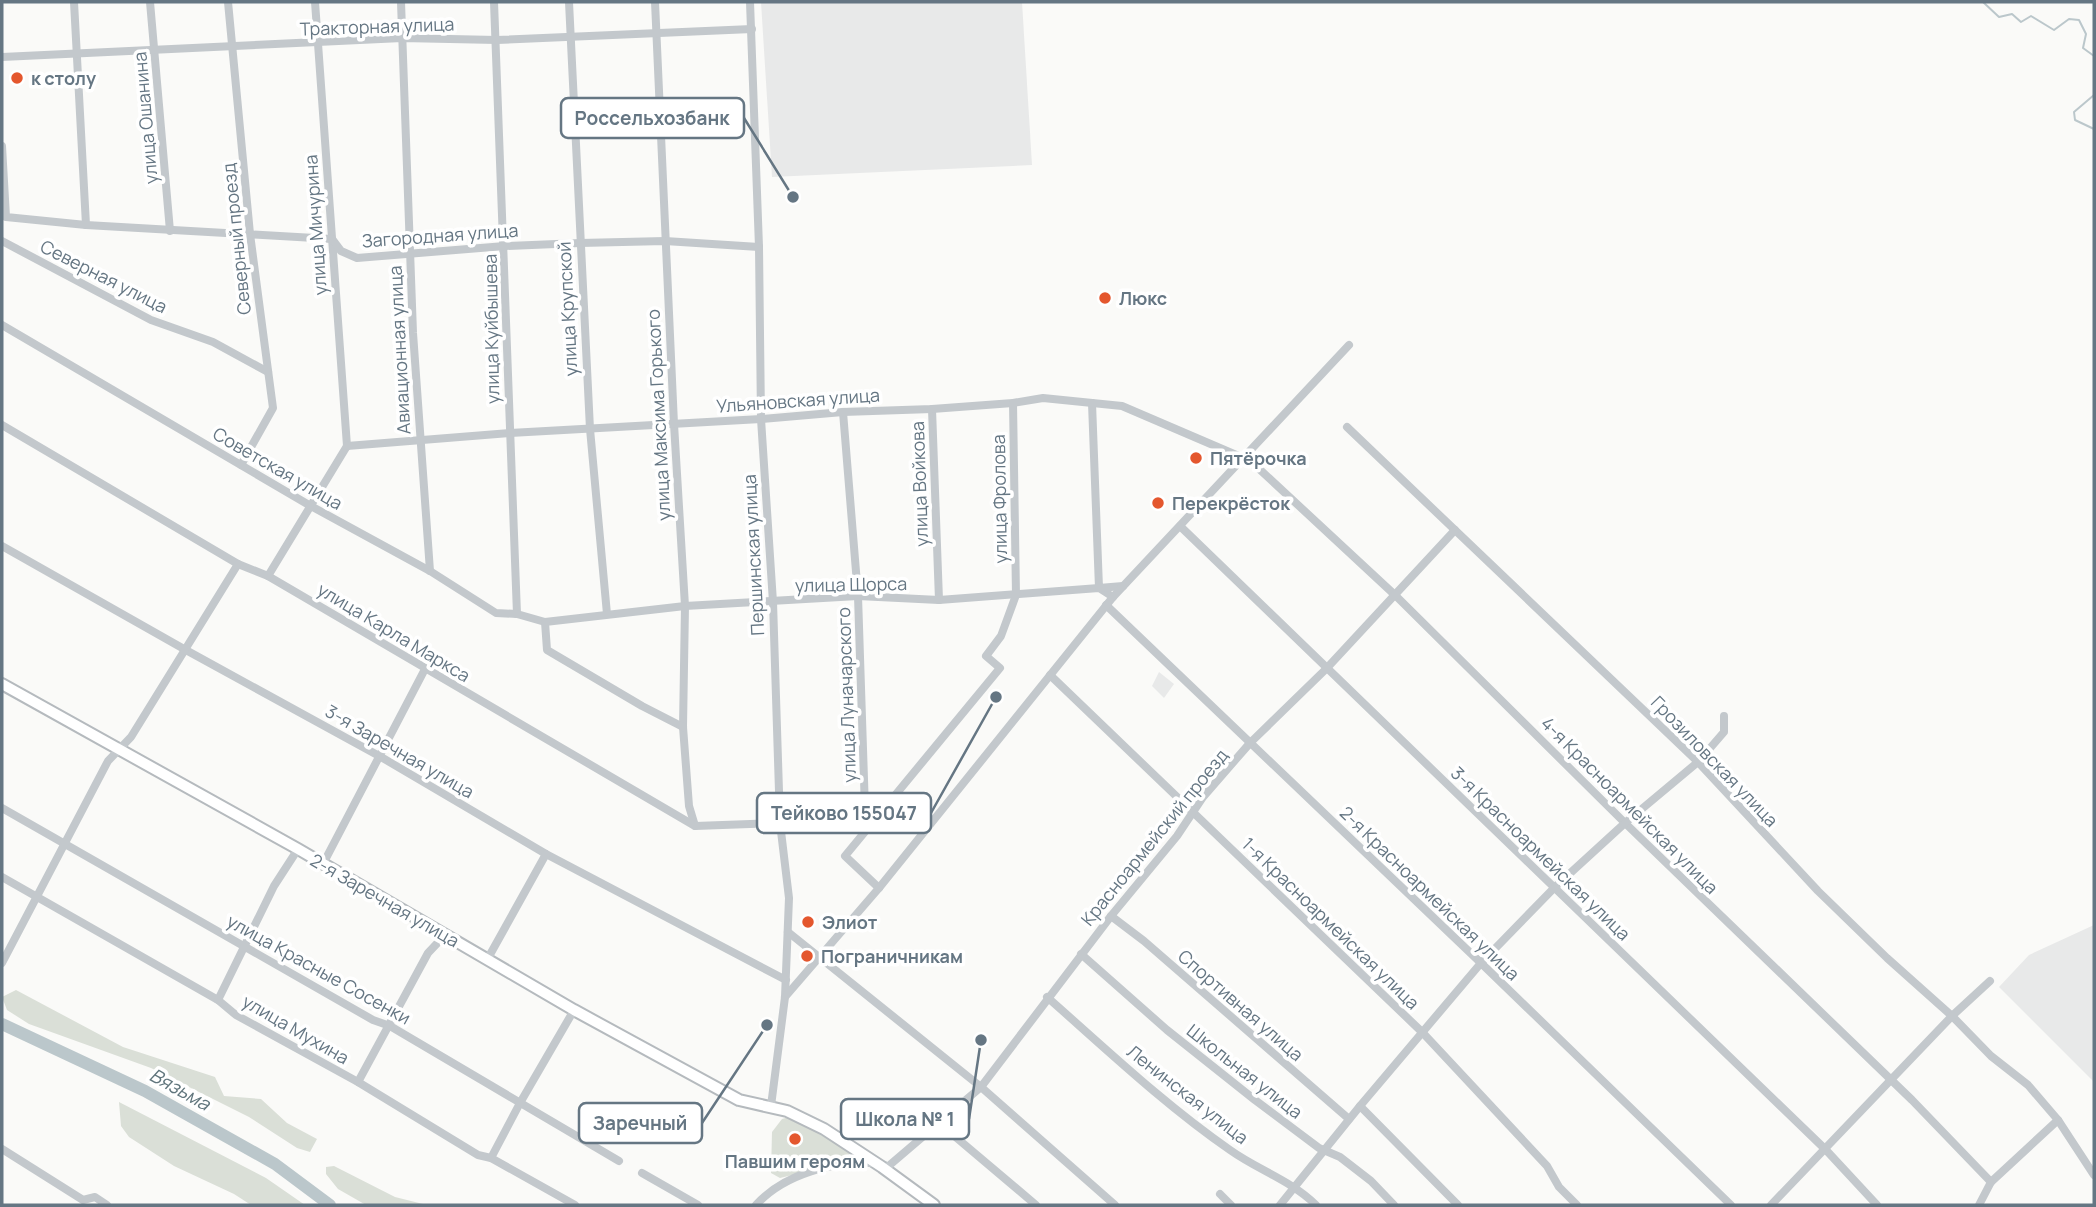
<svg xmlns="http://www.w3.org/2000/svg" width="2096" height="1207" viewBox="0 0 2096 1207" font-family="Manrope,sans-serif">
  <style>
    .built { fill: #e8e9e9 }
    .green { fill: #dadfd7 }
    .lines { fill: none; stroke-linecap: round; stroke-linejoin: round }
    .stream { stroke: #bbc7cb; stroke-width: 2 }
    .river { stroke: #bbc7cb; stroke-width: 12 }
    .major-casing { stroke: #b5babe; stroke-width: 14 }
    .minor { stroke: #c3c8cc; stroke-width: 8 }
    .major { stroke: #fff; stroke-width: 10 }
    .poi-dot { fill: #e4572e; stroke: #fff; stroke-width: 2.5 }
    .labels { text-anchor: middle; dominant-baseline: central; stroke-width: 7; stroke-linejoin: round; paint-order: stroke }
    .street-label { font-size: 18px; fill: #657683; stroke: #fff }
    .poi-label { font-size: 18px; font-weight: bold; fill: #657683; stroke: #fff; text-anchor: start }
    .water-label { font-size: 19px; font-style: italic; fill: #60757c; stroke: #fff }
    .leader { fill: none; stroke: #657683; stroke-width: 2.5 }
    .callout-dot { fill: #657683; stroke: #fff; stroke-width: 2.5 }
    .callout { fill: #fff; stroke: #657683; stroke-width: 2.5 }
    .callout-label { font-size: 19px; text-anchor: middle; font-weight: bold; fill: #657683 }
  </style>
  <rect width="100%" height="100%" fill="#fafaf8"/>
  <g class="built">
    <polygon points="761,2 1022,2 1032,165 772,177"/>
    <polygon points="1159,672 1174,684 1164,698 1152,686"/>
    <polygon points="2094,925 2094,1082 1999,987 2029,955"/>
  </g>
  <g class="green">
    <polygon points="16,990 123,1047 215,1077 224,1096 261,1099 287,1123 317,1139 310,1152 297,1148 249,1117 151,1068 29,1024 7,1010 2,997"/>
    <polygon points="119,1102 266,1178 305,1205 251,1205 234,1194 174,1166 129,1137 121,1126"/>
    <polygon points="789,1117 848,1150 850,1156 846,1162 780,1178 771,1173 772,1132 782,1119"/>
    <polygon points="334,1166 395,1197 427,1205 366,1205 338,1189 326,1174 326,1167"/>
  </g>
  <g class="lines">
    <g class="stream">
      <polyline points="1983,2 1999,17 2012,14 2021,22 2031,16 2054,30 2069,19 2079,20 2086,34 2083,48 2094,56"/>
      <polyline points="2094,95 2074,112 2075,120 2094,129"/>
    </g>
    <polyline class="river" points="2,1024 145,1091 275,1164 330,1205"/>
    <g class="major-casing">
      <polyline id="major" points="2,684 298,849 574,1010 739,1100 787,1111 824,1129 882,1167 934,1205"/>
    </g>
    <g class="minor">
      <polyline points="74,2 86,225"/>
      <polyline points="150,2 170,231"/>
      <polyline points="228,2 250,234 273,408 241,465"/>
      <polyline points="315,2 347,446"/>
      <polyline points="401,2 413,333 430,571"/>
      <polyline points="494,2 517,614"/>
      <polyline points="569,2 590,429 607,614"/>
      <polyline points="655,2 674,424 685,606 683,727 689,806 695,826"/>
      <polyline points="750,2 759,247 761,419 773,602 780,823 789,898 785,997 771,1106"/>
      <polyline points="2,57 402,38 497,40 752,29"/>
      <polyline points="2,146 6,217 86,225 332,239 341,251 357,258 505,246 580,243 665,241 759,247"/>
      <polyline points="2,241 151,320 213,342 268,372"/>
      <polyline points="2,325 309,505 430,571 496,613 517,614 545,622 685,606 858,596 939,600 1099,588 1113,597"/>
      <polyline points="1092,403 1099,588 1123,586"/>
      <polyline points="932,409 939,600"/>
      <polyline points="843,412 858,596 865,810"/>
      <polyline points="2,425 238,564 268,576 695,826 780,823"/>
      <polyline points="1347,427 1698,762 1818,891 1887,958 1952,1016 1991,1056 2028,1085 2058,1120 2094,1175"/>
      <polyline points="347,446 510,433 761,419 843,412 932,409 1013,403 1043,398 1122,406 1241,457 1256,466 1396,596 1625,823 1912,1100 1991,1182"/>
      <polyline points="1180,526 1826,1150 1877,1205"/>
      <polyline points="2,546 184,649 381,757 546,854 786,980"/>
      <polyline points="268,576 347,446"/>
      <polyline points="1106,605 1481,963 1731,1205"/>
      <polyline points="545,622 547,650 642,706 683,727"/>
      <polyline points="1050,675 1422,1032 1547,1166 1559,1187 1577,1205"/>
      <polyline points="2,808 373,1020 390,1026 619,1161"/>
      <polyline points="323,864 425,669"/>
      <polyline points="2,877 218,1000 236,1015 358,1082 478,1155 491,1158 575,1205"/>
      <polyline points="879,888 845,856 1000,668 986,656 1001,636 1016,595 1013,403"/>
      <polyline points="1111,916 1144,941 1349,1119"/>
      <polyline points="788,932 981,1087 1115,1205"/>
      <polyline points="1081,954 1167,1030 1255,1100 1319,1148 1340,1157 1371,1181 1394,1205"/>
      <polyline points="487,960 546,854"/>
      <polyline points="2,963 108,761 131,737 238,564"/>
      <polyline points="785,997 879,888 1113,597 1349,345"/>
      <path d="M 1047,997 C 1106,1049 1165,1105 1230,1150 C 1258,1170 1292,1181 1316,1205"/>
      <polyline points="218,1000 274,886 298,849"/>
      <polyline points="358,1082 428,953 445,935"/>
      <polyline points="1360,1106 1458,1205"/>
      <polyline points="939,1123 1036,1205"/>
      <polyline points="2,1149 83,1200 95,1197 107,1205"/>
      <polyline points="491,1158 520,1103 574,1010"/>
      <polyline points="885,1169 981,1087 1111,916 1177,836 1203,797 1250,743 1326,669 1455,530"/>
      <polyline points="642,1173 698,1205"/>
      <polyline points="1220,1194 1231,1205"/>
      <path d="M 756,1205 C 784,1174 833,1161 874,1163"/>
      <polyline points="1280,1205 1360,1106 1481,963 1555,887 1625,823 1698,762 1724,732 1724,716"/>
      <polyline points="1771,1205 1952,1016 1990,981"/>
      <polyline points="1979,1205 1991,1182 2058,1120"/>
    </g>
    <use href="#major" class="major"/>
  </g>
  <g class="poi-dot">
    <circle cx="17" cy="78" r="7"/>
    <circle cx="1105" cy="298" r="7"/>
    <circle cx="1196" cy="458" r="7"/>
    <circle cx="1158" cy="503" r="7"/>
    <circle cx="808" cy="922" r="7"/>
    <circle cx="807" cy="956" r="7"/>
    <circle cx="795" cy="1139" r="7"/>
  </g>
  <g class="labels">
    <g class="street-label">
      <text transform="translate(377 26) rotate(-2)">Тракторная улица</text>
      <text transform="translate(145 118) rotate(-95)">улица Ошанина</text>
      <text transform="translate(315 225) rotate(-94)">улица Мичурина</text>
      <text transform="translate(440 235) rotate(-4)">Загородная улица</text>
      <text transform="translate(236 239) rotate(-96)">Северный проезд</text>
      <text transform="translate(104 276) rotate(27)">Северная улица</text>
      <text transform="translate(567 309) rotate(-93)">улица Крупской</text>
      <text transform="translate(491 329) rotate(-91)">улица Куйбышева</text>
      <text transform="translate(399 350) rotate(-93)">Авиационная улица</text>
      <text transform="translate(798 400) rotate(-4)">Ульяновская улица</text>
      <text transform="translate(658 415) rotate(-93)">улица Максима Горького</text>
      <text transform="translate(278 468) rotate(30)">Советская улица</text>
      <text transform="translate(919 484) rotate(-92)">улица Войкова</text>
      <text transform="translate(999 499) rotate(-91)">улица Фролова</text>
      <text transform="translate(753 555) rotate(-93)">Першинская улица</text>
      <text transform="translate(851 584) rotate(-1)">улица Щорса</text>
      <text transform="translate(394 632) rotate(31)">улица Карла Маркса</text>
      <text transform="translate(846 695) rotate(-92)">улица Луначарского</text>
      <text transform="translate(400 751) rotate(30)">3-я Заречная улица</text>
      <text transform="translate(1715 761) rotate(46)">Грозиловская улица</text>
      <text transform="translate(1630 805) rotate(45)">4-я Красноармейская улица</text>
      <text transform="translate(1154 837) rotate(-51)">Красноармейский проезд</text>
      <text transform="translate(1541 853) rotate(44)">3-я Красноармейская улица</text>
      <text transform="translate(1430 893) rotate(44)">2-я Красноармейская улица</text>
      <text transform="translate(385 900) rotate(30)">2-я Заречная улица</text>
      <text transform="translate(1331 923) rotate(44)">1-я Красноармейская улица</text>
      <text transform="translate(319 969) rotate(29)">улица Красные Сосенки</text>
      <text transform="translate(1241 1005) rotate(41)">Спортивная улица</text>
      <text transform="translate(296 1029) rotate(30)">улица Мухина</text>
      <text transform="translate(1245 1071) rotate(38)">Школьная улица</text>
      <text transform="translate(1188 1094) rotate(38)">Ленинская улица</text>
    </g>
    <g class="poi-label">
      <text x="31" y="78">к столу</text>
      <text x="1119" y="298">Люкс</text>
      <text x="1210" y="458">Пятёрочка</text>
      <text x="1172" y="503">Перекрёсток</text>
      <text x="822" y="922">Элиот</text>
      <text x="821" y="956">Пограничникам</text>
      <text x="795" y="1161" text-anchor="middle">Павшим героям</text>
    </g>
    <g class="water-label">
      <text transform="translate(180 1089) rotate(29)">Вязьма</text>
    </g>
  </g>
  <path class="leader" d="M793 197L744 118M996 697L931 813M981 1040L969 1119M767 1025L702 1123"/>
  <g class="callout-dot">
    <circle cx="793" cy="197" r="7"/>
    <circle cx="996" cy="697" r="7"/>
    <circle cx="981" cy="1040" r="7"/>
    <circle cx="767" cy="1025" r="7"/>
  </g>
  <g class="callout">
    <rect x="561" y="98" width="183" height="40" rx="7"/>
    <rect x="757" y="793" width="174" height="40" rx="7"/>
    <rect x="841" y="1099" width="128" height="40" rx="7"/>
    <rect x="579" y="1103" width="123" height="40" rx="7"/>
  </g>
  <g class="callout-label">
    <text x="652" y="125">Россельхозбанк</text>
    <text x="844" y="820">Тейково 155047</text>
    <text x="905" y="1126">Школа № 1</text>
    <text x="640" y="1130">Заречный</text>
  </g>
  <rect width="2096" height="1207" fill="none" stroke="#657683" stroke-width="7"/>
</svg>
